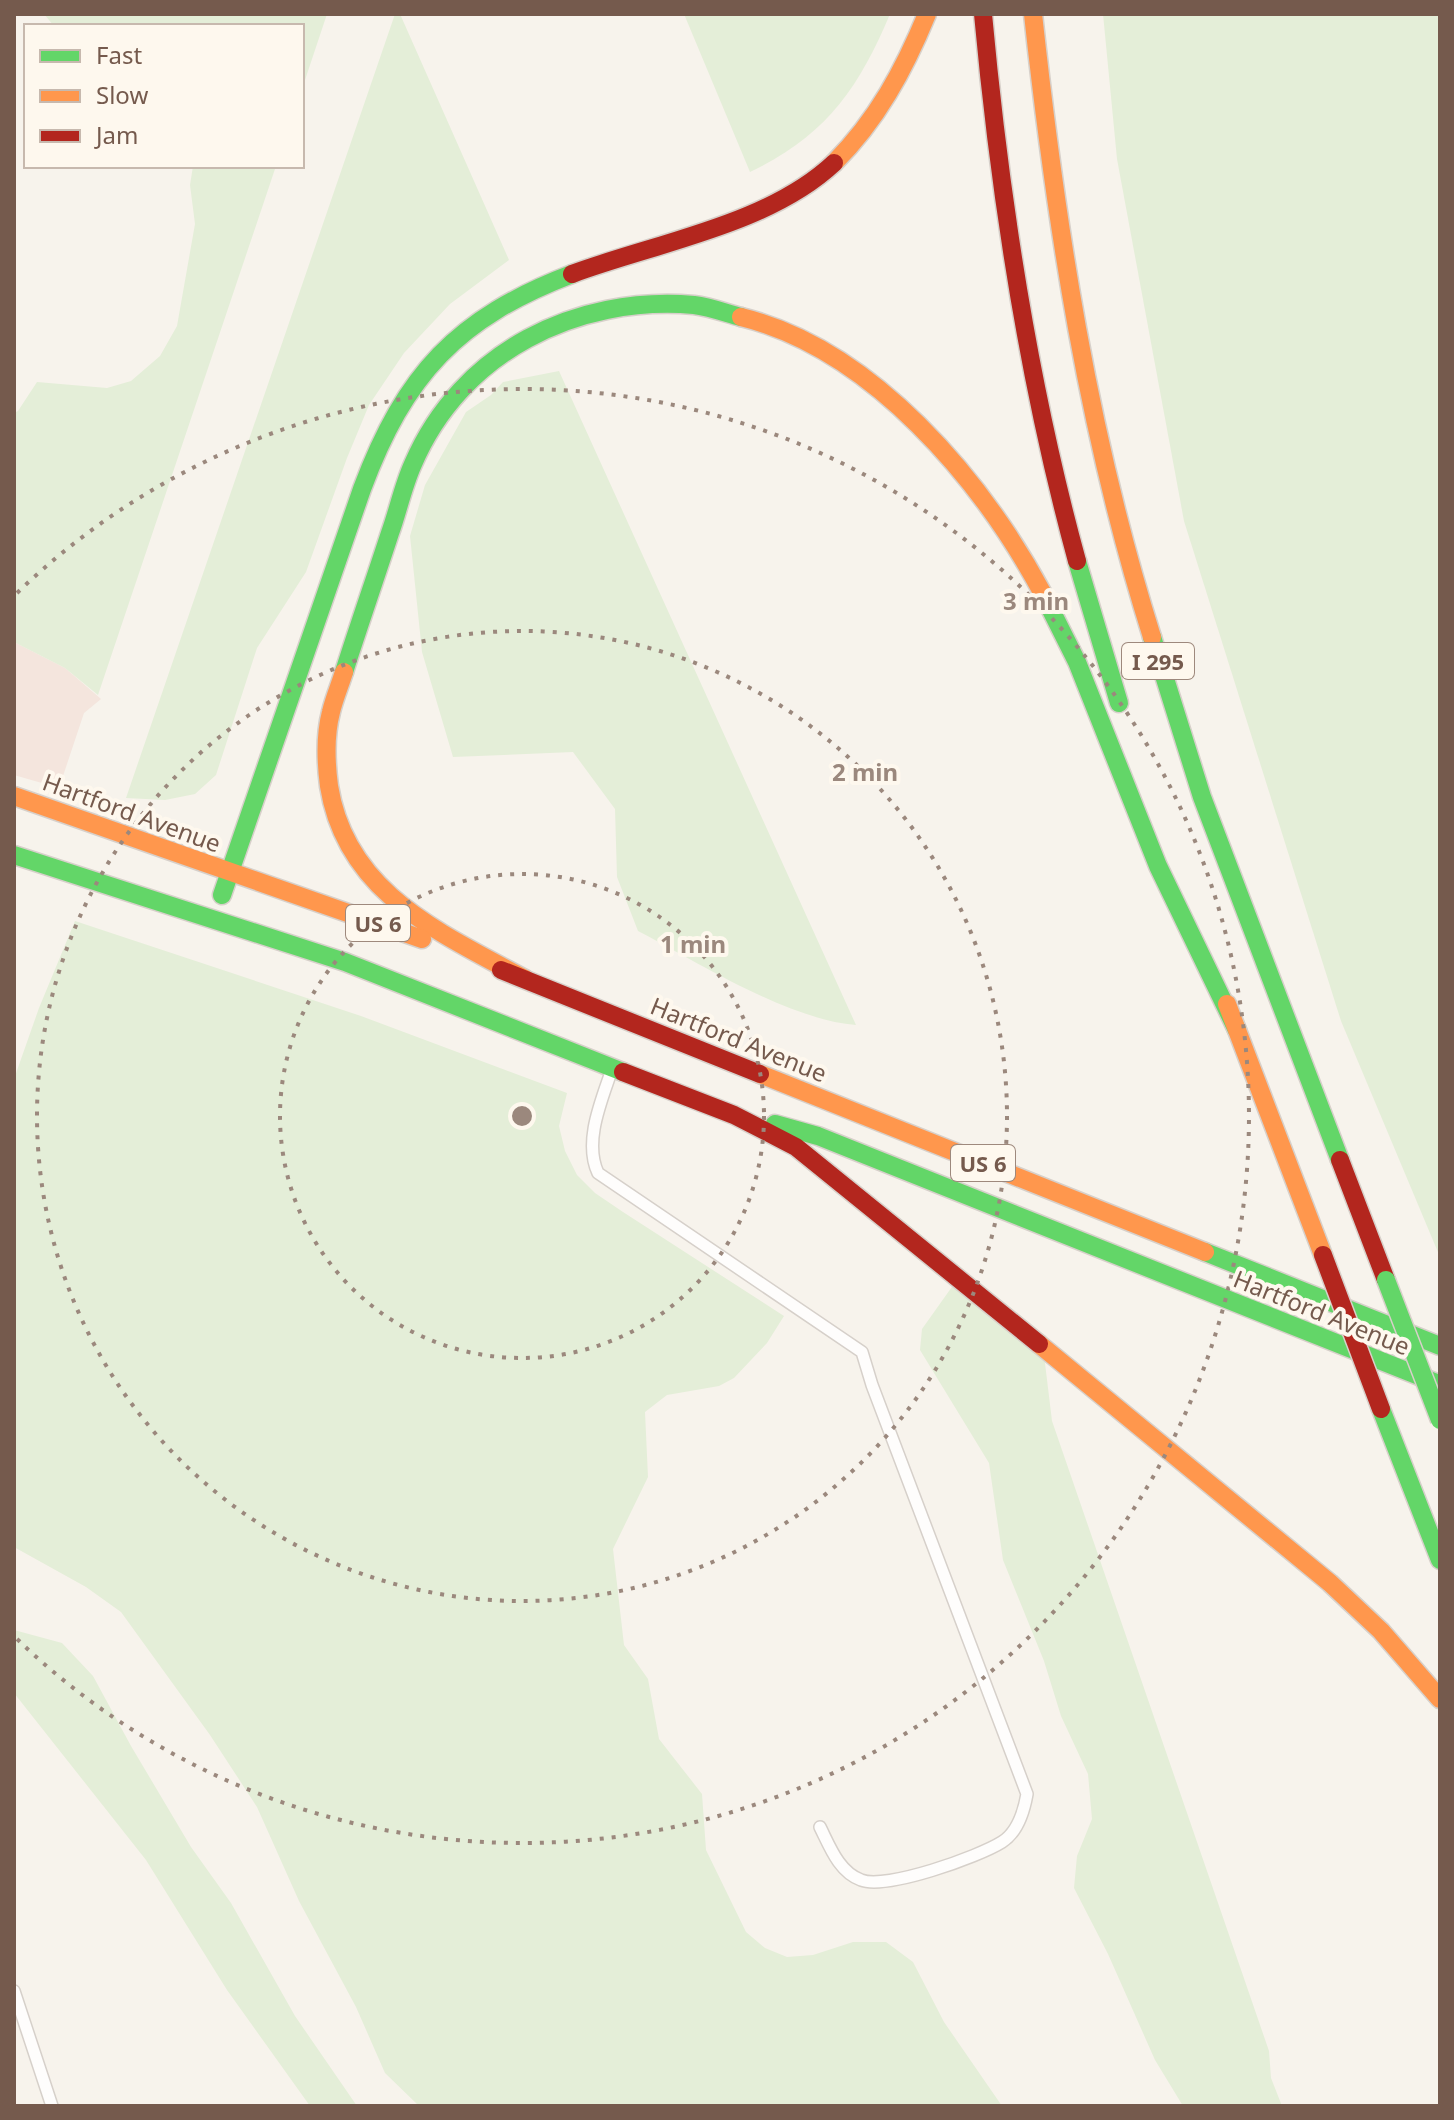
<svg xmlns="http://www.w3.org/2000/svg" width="1454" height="2120" viewBox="0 0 1454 2120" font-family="'Noto Sans',sans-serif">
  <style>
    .commercial { fill: #f4e5dd }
    .green { fill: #e4eed8 }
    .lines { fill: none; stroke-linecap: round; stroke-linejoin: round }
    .lane-casing { stroke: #d6d0ca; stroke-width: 14 }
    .fast-casing { stroke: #d7d0ca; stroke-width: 21 }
    .slow-casing { stroke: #d7d0ca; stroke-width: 21 }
    .jam-casing { stroke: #d7d0ca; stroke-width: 21 }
    .lane { stroke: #fefdfc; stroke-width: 11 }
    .fast { stroke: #63d668; stroke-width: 18 }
    .slow { stroke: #ff974d; stroke-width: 18 }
    .jam { stroke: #b3261e; stroke-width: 18 }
    .fast-bridge-casing { stroke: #d8d0ca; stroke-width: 21; stroke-linecap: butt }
    .jam-bridge-casing { stroke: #d8d0ca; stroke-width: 21; stroke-linecap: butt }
    .fast-bridge { stroke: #63d668; stroke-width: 18 }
    .jam-bridge { stroke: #b3261e; stroke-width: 18 }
    .ring { fill: none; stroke: #9b887d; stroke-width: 4; stroke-dasharray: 4 8 }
    .labels { text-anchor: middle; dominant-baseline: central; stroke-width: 8; stroke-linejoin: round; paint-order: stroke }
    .shield { fill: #fef8ee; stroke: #9e897d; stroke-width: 2 }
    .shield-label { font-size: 22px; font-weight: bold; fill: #755a4d }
    .street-label { font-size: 24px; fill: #755a4d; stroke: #fef8ee }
    .centre { fill: #9b887d; stroke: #fef8ee; stroke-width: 4 }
    .ring-label { font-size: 24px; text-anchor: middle; font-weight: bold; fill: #9b887d; stroke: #fef8ee; stroke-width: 8; stroke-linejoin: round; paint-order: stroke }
  </style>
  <rect width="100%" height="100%" fill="#f7f3ec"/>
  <polygon class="commercial" points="14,642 65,668 101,699 84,713 59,788 14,775"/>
  <g class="green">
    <polygon points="44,14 327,14 302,89 302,26 54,26"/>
    <polygon points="395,14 400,14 509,260 450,304 404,353 369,405 347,458 306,572 257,648 216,775 195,794 165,800 126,798"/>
    <path d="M 684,14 L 890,14 C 858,90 825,136 750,172 Z"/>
    <polygon points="1103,14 1440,14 1440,1257 1341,1021 1184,521 1117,159"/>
    <polygon points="193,166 276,166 98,695 65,668 14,642 14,413 18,411 37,382 107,388 131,381 160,356 177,326 195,224 190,185"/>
    <path d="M 559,371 L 856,1025 C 789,1020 699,963 638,931 L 617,877 L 615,809 L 573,752 L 453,757 L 422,652 L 410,536 L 425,485 L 466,412 L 491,395 L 503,382 Z"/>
    <polygon points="75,921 361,1016 567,1093 559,1126 565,1151 577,1175 595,1193 623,1212 784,1316 767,1343 734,1378 719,1386 667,1395 645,1412 648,1477 613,1549 624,1645 648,1679 659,1739 702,1794 706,1850 746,1932 765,1948 787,1957 813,1955 853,1942 886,1942 913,1962 944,2022 1002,2106 419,2106 385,2073 356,2007 299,1901 257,1807 210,1735 121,1612 86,1587 14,1547 14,1079 39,1008"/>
    <polygon points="954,1284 1044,1355 1052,1421 1269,2051 1271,2078 1282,2106 1183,2106 1155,2060 1108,1954 1074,1888 1077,1856 1092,1819 1088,1774 1061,1716 1044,1661 1003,1560 989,1463 920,1350 922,1329"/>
    <polygon points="14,1630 62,1643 93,1676 131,1746 191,1847 231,1903 295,2016 357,2106 310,2106 227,1990 146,1860 14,1693"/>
  </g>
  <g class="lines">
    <g class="lane-casing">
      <g id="lane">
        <path d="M 610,1075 C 600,1104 584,1143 598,1173 L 862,1352 L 872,1385 L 1027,1794 C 1024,1811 1018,1832 1002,1842 C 978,1857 886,1890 861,1880 C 839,1872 830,1847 820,1827"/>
        <polyline points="14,1991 52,2106"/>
      </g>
    </g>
    <g class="fast-casing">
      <g id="fast">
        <polyline points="1077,561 1119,703"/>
        <polyline points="1043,594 1077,662 1158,866 1237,1030"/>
        <polyline points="1152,637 1202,797 1340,1160"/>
        <path d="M 344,672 C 359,625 375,579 390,533 C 398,511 403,486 413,464 C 461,352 576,295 694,305 C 710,307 726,313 741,317"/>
        <polyline points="14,855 345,962 623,1072"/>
        <path d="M 222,895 L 362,489 C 405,374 457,318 572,274"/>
        <polyline points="775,1124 818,1136 1434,1382"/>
        <polyline points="1205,1252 1440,1346"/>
        <polyline points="1381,1409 1440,1560"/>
      </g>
    </g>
    <g class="slow-casing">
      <g id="slow">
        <path d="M 1033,14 C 1056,225 1088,434 1152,637"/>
        <path d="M 834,163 C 877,120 904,70 927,14"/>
        <path d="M 741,317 C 872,349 982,480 1043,594"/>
        <path d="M 344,672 C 340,685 334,699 331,712 C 325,735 326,763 329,786 C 346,893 439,932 525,979"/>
        <polyline points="14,796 422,939"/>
        <polyline points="1227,1004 1323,1255"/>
        <polyline points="760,1074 1205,1252"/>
        <polyline points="1039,1344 1330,1583 1381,1631 1440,1699"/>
      </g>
    </g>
    <g class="jam-casing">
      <g id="jam">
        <path d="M 983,14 C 1000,199 1028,382 1077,561"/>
        <path d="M 572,274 C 655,243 768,225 834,163"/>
        <polyline points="501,970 760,1074"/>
        <polyline points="623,1072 734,1115 796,1147 1039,1344"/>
        <polyline points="1340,1160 1386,1280"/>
      </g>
    </g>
    <use href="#lane" class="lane"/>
    <use href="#fast" class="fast"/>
    <use href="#slow" class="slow"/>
    <use href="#jam" class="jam"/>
    <g class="fast-bridge-casing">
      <polyline id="fast-bridge" points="1386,1280 1440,1420"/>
    </g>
    <g class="jam-bridge-casing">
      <polyline id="jam-bridge" points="1323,1255 1381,1409"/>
    </g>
    <use href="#fast-bridge" class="fast-bridge"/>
    <use href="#jam-bridge" class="jam-bridge"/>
  </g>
  <g class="ring">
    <circle cx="522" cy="1116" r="242"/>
    <circle cx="522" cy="1116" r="485"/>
    <path d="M17 593A727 727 0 1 1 17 1639"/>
  </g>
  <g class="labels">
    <g class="shield">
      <rect x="1122" y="643" width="72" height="36" rx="6"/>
      <rect x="346" y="905" width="64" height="36" rx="6"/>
      <rect x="951" y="1145" width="64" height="36" rx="6"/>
    </g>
    <g class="shield-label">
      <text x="1158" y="661">I 295</text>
      <text x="378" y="923">US 6</text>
      <text x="983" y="1163">US 6</text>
    </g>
    <g class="street-label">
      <text transform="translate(132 812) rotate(20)">Hartford Avenue</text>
      <text transform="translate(739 1039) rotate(22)">Hartford Avenue</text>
      <text transform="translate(1322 1312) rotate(22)">Hartford Avenue</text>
    </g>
  </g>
  <circle cx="522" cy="1116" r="12" class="centre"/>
  <g class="ring-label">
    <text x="1036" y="610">3 min</text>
    <text x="865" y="781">2 min</text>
    <text x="693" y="953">1 min</text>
  </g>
  <rect width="1454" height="2120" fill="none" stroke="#755a4d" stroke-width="32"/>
  <rect x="24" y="24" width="280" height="144" fill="#fef8ee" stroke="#c7b9ae" stroke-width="2"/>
  <rect x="40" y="50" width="40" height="12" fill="#63d668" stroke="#c7b9ae" stroke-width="2"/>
  <text x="96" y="64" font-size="24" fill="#755a4d">Fast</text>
  <rect x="40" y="90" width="40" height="12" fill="#ff974d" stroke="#c7b9ae" stroke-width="2"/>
  <text x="96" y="104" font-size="24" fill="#755a4d">Slow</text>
  <rect x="40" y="130" width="40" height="12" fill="#b3261e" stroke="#c7b9ae" stroke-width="2"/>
  <text x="96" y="144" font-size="24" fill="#755a4d">Jam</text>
</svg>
